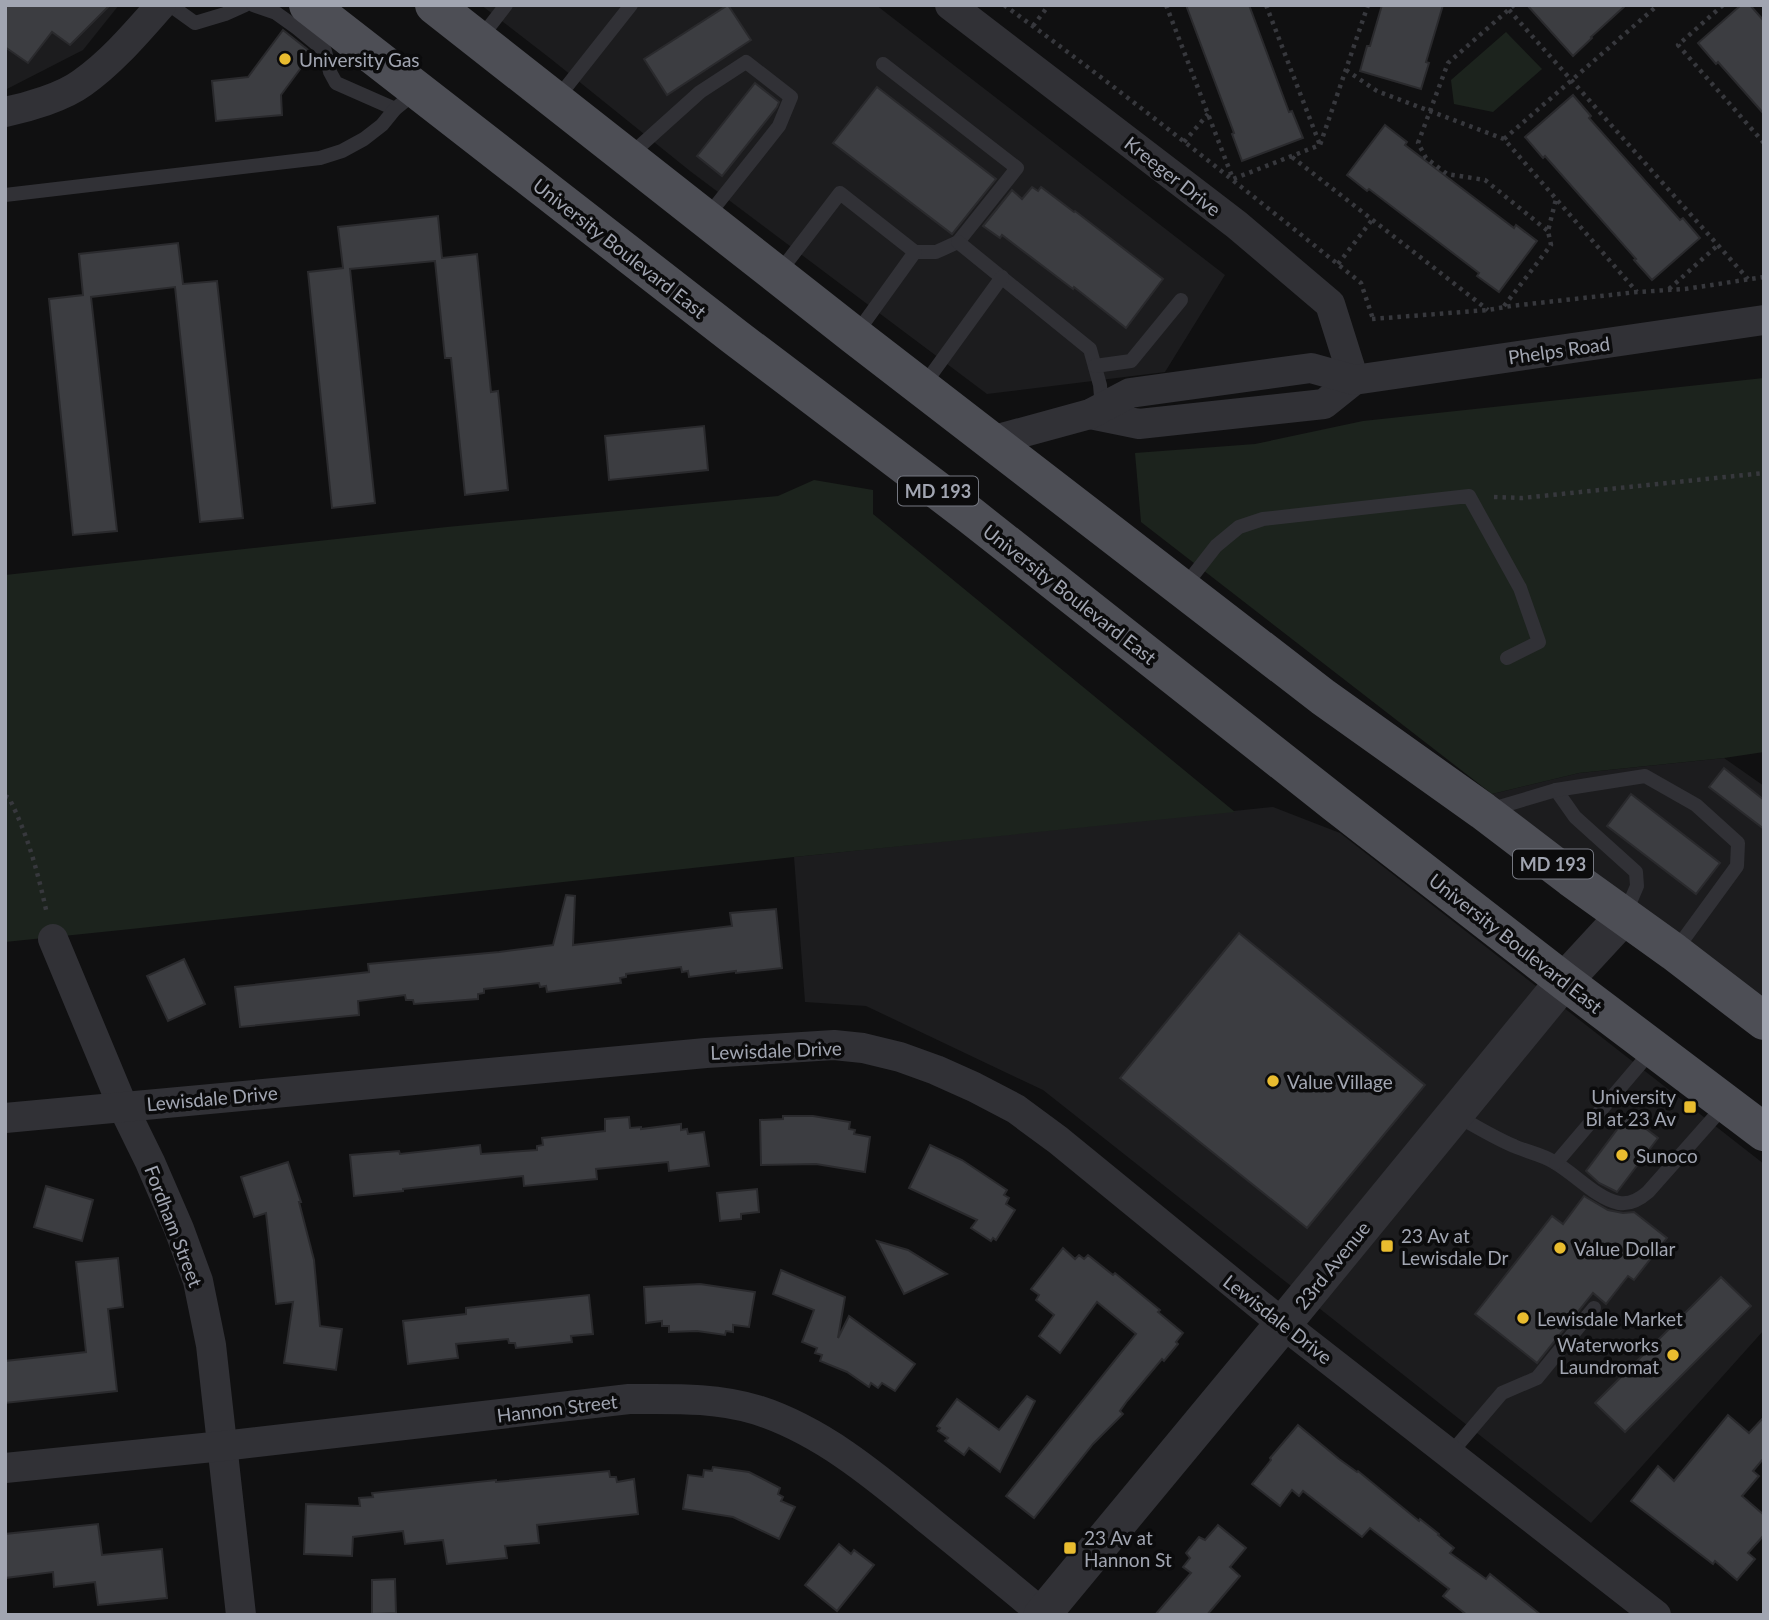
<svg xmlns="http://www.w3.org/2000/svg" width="1769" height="1620" viewBox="0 0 1769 1620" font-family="Lato,sans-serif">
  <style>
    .built { fill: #1c1c1e }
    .green { fill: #1c231d }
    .building { fill: #3c3d41; stroke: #2a2a2d; stroke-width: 2 }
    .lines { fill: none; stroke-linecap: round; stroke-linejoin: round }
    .path { stroke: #37383d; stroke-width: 4.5; stroke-dasharray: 3.5 5; stroke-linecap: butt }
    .service { stroke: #313136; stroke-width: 14 }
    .minor { stroke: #313136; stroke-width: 30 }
    .tertiary { stroke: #313136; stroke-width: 37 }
    .primary { stroke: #4d4e55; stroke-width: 38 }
    .poi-dot { fill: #e9bc2f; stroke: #0b0b0c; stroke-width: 2.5 }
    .labels { text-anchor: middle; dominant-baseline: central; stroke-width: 7; stroke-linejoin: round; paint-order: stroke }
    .shield { fill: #0b0b0c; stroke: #747780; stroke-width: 2 }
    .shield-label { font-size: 18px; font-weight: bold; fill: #a1a5b1 }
    .poi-label { font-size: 19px; fill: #a1a5b1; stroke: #0b0b0c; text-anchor: start }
    .street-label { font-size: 19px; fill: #a1a5b1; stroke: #0b0b0c }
  </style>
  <rect width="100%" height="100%" fill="#101011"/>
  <g class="built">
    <polygon points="5,5 119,5 83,50 5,90"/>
    <polygon points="481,5 876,5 1225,275 1165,372 987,394 690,171 551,59"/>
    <polygon points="1724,758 1764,786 1764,1006 1492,794 1579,773"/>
    <polygon points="1273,807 1340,833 1764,1164 1764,1330 1591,1523 1043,1090 866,1006 805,1002 794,857"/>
  </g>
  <g class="green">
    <polygon points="1506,32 1542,69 1493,112 1454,104 1451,80"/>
    <polygon points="1764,378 1764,752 1724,758 1579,773 1492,794 1141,522 1135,453 1255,444 1363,421"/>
    <polygon points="814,480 873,490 873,514 1235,812 794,857 131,929 5,942 5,575 447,527 778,496"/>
  </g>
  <g class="building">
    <polygon points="5,5 110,5 70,45 52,32 28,63 5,47"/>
    <polygon points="728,5 751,40 667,95 644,59"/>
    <polygon points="1186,5 1249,5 1289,112 1292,111 1303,138 1242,161 1232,134 1234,133"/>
    <polygon points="1382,5 1443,5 1426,62 1429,63 1421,89 1360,71 1367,46 1370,46"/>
    <polygon points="1527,5 1626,5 1591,37 1592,38 1573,56"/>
    <polygon points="1741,5 1750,5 1764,21 1764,114 1718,62 1716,64 1698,43"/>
    <polygon points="283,30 312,53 281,95 282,115 216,121 212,81 248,77"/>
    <polygon points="755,83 779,102 777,107 722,176 697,156"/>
    <polygon points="877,87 996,179 952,234 833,143"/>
    <polygon points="1573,95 1591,116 1589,118 1680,220 1683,218 1700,238 1652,280 1634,260 1636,259 1545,156 1543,158 1525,137"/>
    <polygon points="1385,125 1407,142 1405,145 1514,228 1516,225 1537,241 1499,292 1477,276 1479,273 1369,189 1367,191 1347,175"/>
    <polygon points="1032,187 1038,191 1041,187 1074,212 1075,211 1163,279 1126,328 1074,287 1073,289 1002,235 1000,238 983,226 1012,190 1022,199"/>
    <polygon points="438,216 442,258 477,254 491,392 498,391 508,490 465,495 451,358 445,358 435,261 350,269 375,503 332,508 308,272 343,268 338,227"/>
    <polygon points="178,243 183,284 217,281 243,518 200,522 175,287 91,297 117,531 73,535 49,299 83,295 79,254"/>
    <polygon points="704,426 708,470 609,480 605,436"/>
    <polygon points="1724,768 1764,800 1764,829 1709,787"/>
    <polygon points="1631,794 1720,863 1696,894 1607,826"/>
    <polygon points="566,895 575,896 573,945 732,926 730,913 776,909 782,968 736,973 736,971 689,977 688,971 682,972 681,967 626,974 626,977 620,978 621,983 547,992 546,986 540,987 539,983 484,989 484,993 478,994 478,999 414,1004 413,1000 406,1000 405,995 358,1001 359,1015 240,1027 235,987 369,972 368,964 499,952 553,945"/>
    <polygon points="1239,933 1425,1085 1307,1228 1120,1078"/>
    <polygon points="184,959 205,1004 168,1021 147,976"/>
    <polygon points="1628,1115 1658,1138 1617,1192 1599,1183 1586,1171"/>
    <polygon points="783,1116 813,1116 850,1122 849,1129 855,1130 854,1134 870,1137 865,1172 816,1164 761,1165 760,1120 783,1119"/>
    <polygon points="629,1117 630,1128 641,1127 641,1129 681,1124 681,1130 687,1129 688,1134 704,1132 709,1166 669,1171 668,1162 596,1169 597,1179 524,1186 523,1176 403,1189 403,1191 354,1196 350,1155 399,1151 400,1154 480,1145 481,1154 537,1150 537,1146 543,1145 542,1138 605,1131 605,1119"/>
    <polygon points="930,1145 962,1160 1007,1190 1004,1195 1009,1198 1006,1204 1015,1210 996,1240 993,1238 991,1241 971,1228 977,1220 909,1188"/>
    <polygon points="288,1162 301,1202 299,1202 314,1260 320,1326 342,1329 336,1370 284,1363 293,1302 276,1304 266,1213 254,1217 241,1177"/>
    <polygon points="46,1186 93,1200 82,1241 34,1227"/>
    <polygon points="757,1189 759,1212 741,1214 741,1219 720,1221 717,1193"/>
    <polygon points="1584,1196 1608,1210 1623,1213 1634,1212 1667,1238 1634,1280 1628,1276 1606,1304 1593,1293 1537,1363 1475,1314 1552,1216 1563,1224"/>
    <polygon points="877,1241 908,1250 947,1274 904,1294"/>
    <polygon points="1063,1248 1075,1259 1079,1255 1084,1259 1088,1255 1113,1275 1115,1273 1160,1310 1158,1312 1183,1333 1176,1342 1178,1344 1164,1361 1162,1359 1127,1401 1120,1411 1123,1414 1093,1444 1034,1518 1006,1496 1136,1334 1097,1302 1060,1353 1039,1336 1054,1315 1036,1300 1039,1295 1031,1289"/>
    <polygon points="118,1258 123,1307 108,1309 117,1391 5,1403 5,1361 86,1352 76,1262"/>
    <polygon points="781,1270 845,1297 838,1338 849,1316 915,1364 895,1391 882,1383 878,1388 871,1383 869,1387 847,1372 820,1361 822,1355 815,1353 817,1348 802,1342 814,1310 773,1294"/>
    <polygon points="1721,1277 1751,1306 1625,1432 1595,1403"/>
    <polygon points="700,1284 755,1292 749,1327 733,1325 733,1332 726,1331 725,1335 697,1331 669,1332 669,1326 662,1326 662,1321 646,1323 644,1287"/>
    <polygon points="589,1295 593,1334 571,1336 572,1342 516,1348 515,1343 509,1343 508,1339 456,1344 458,1358 408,1364 403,1321 466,1314 466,1308"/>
    <polygon points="1027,1396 1035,1401 1000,1472 969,1448 964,1455 945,1441 948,1438 938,1431 940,1428 937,1426 957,1399 999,1430"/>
    <polygon points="1728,1415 1749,1433 1764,1417 1764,1458 1753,1471 1759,1476 1742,1496 1764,1515 1764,1535 1748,1553 1755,1559 1737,1580 1715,1561 1713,1564 1631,1501 1658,1466 1674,1481"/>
    <polygon points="1298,1425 1339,1459 1357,1472 1358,1471 1419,1521 1420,1519 1439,1534 1438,1535 1454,1548 1450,1553 1486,1579 1490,1574 1541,1615 1467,1615 1443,1596 1449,1589 1370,1528 1362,1537 1303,1491 1299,1496 1292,1490 1280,1506 1252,1484 1271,1460 1270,1458"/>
    <polygon points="713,1467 749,1472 780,1488 778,1494 783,1497 781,1501 795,1507 779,1539 733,1517 683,1509 688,1475 703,1477 704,1470 712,1471"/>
    <polygon points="609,1471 610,1477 616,1477 617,1482 634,1479 638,1514 537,1525 539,1543 505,1546 507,1558 447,1564 443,1540 405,1544 403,1531 353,1537 352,1556 304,1554 306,1504 360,1506 359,1498 373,1497 372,1493 496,1480 496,1482"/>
    <polygon points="98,1524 102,1555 162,1549 167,1598 98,1605 95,1582 54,1587 53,1572 5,1578 5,1534"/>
    <polygon points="1218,1525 1246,1548 1230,1567 1240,1576 1207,1615 1155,1615 1191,1573 1183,1567 1190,1558 1186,1553 1199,1537 1205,1540"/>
    <polygon points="839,1544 851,1554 854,1550 874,1565 837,1611 805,1585"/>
    <polygon points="395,1579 396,1613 372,1614 372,1580"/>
  </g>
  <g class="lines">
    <g class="path">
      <path d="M 1004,5 C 1121,90 1233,180 1345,270 L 1361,283 L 1373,319"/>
      <polyline points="1166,5 1233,179 1320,145 1368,5"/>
      <polyline points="1266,5 1320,145"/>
      <polyline points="1514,5 1448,63 1418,143 1426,158 1447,174 1485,180 1548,231"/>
      <polyline points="1723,5 1678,45 1764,143"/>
      <polyline points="1509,10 1748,279"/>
      <polyline points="1033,26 1049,5"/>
      <polyline points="1346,70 1377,91 1504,139 1637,292"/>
      <polyline points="1504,139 1658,5"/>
      <polyline points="1184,142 1208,114"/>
      <polyline points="1292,157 1488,310"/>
      <polyline points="1338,264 1372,220"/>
      <polyline points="1669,289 1718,245"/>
      <polyline points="1504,306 1551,245 1548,231 1556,199"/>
      <polyline points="1372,319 1488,310 1511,306 1637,292 1685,289 1764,277"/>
      <polyline points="1494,497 1522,498 1764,473"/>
      <path d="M 5,796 L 9,798 C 28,835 38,873 47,914"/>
    </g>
    <g class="service">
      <polyline points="170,5 195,23 225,14 245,5"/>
      <polyline points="253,5 276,13 297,28 325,51 330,72 336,83 395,109"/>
      <polyline points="479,40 506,5"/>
      <polyline points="883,64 1017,168 958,242 936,252 915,252"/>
      <polyline points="556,100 631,5"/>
      <polyline points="630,155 700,92 746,62 791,97 779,126 706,218"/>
      <polyline points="5,195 320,158 342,151 364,139 382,125 395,109 417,91"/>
      <polyline points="958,242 1090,349 1100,385 1102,408"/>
      <polyline points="778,274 840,193 915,252 856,334"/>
      <polyline points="1095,366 1131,361 1181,300"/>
      <polyline points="923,386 1002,277"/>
      <polyline points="1184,587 1216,546 1239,527 1263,519 1469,496 1520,588 1539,642 1507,658"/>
      <polyline points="1556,790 1575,817 1636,872 1637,886 1625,914"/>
      <polyline points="1489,810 1556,790 1645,776 1696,805 1738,843 1737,866 1675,951"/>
      <path d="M 1456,1115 C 1475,1126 1493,1137 1514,1146 C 1527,1152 1541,1154 1554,1162 C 1574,1173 1597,1199 1619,1203 C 1631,1205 1640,1199 1648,1192 L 1725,1105"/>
      <polyline points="1556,1163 1653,1049"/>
      <polyline points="1450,1454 1502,1393 1537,1378 1594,1308"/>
    </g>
    <g class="minor">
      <polyline points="950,5 1237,225 1330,304 1354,380"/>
      <path d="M 5,112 C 29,107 63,97 82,83 C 112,62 137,32 161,5"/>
      <polyline points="1090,414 1139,424 1324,404 1354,380"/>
      <polyline points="991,441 1090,414 1130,393 1311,368 1354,380 1764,320"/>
      <polyline points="53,939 123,1107 150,1162 179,1229 198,1281 211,1345 241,1615"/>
      <polyline points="5,1118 706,1053 834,1045 863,1048 900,1057 936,1070 974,1087 1016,1109 1058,1140 1283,1324 1656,1615"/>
      <path d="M 5,1468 L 223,1446 L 629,1399 C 672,1399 715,1397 757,1410 C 823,1431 879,1479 931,1522 C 969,1553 1006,1583 1043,1614"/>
    </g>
    <polyline class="tertiary" points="1042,1615 1283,1324 1564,981 1624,916"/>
    <g class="primary">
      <polyline points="308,5 735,337 970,515 1336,804 1564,981 1764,1132"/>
      <polyline points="434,5 855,336 1323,697 1483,811 1571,878 1674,952 1764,1021"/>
    </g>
  </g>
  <g class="poi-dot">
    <circle cx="285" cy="59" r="7"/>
    <circle cx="1273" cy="1081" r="7"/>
    <rect x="1683" y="1100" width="14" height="14" rx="3.5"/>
    <circle cx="1622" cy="1155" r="7"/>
    <rect x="1380" y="1239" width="14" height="14" rx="3.5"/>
    <circle cx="1560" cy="1248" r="7"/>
    <circle cx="1523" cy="1318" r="7"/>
    <circle cx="1673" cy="1355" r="7"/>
    <rect x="1063" y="1541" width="14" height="14" rx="3.5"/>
  </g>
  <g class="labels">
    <g class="shield">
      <rect x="898" y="476.5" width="80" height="29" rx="5"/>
      <rect x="1513" y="849.5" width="80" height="29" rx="5"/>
    </g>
    <g class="shield-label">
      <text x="938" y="491">MD 193</text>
      <text x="1553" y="864">MD 193</text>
    </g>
    <g class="poi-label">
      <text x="299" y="59">University Gas</text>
      <text x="1287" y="1081">Value Village</text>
      <text x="1676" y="1096" text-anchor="end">University<tspan x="1676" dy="22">Bl at 23 Av</tspan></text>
      <text x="1636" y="1155">Sunoco</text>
      <text x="1401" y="1235">23 Av at<tspan x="1401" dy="22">Lewisdale Dr</tspan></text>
      <text x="1574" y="1248">Value Dollar</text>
      <text x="1537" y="1318">Lewisdale Market</text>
      <text x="1659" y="1344" text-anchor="end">Waterworks<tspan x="1659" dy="22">Laundromat</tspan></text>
      <text x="1084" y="1537">23 Av at<tspan x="1084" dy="22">Hannon St</tspan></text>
    </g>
    <g class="street-label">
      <text transform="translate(1173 176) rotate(38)">Kreeger Drive</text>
      <text transform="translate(620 248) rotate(38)">University Boulevard East</text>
      <text transform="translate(1559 350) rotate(-8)">Phelps Road</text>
      <text transform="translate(1070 594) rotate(38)">University Boulevard East</text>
      <text transform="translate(1516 943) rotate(38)">University Boulevard East</text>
      <text transform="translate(776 1050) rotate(-2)">Lewisdale Drive</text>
      <text transform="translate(212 1098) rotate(-5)">Lewisdale Drive</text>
      <text transform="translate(174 1226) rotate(69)">Fordham Street</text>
      <text transform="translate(1332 1265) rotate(-51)">23rd Avenue</text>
      <text transform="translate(1278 1319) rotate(38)">Lewisdale Drive</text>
      <text transform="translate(557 1408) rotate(-7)">Hannon Street</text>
    </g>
  </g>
  <rect width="1769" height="1620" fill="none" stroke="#a1a5b1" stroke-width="14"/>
</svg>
